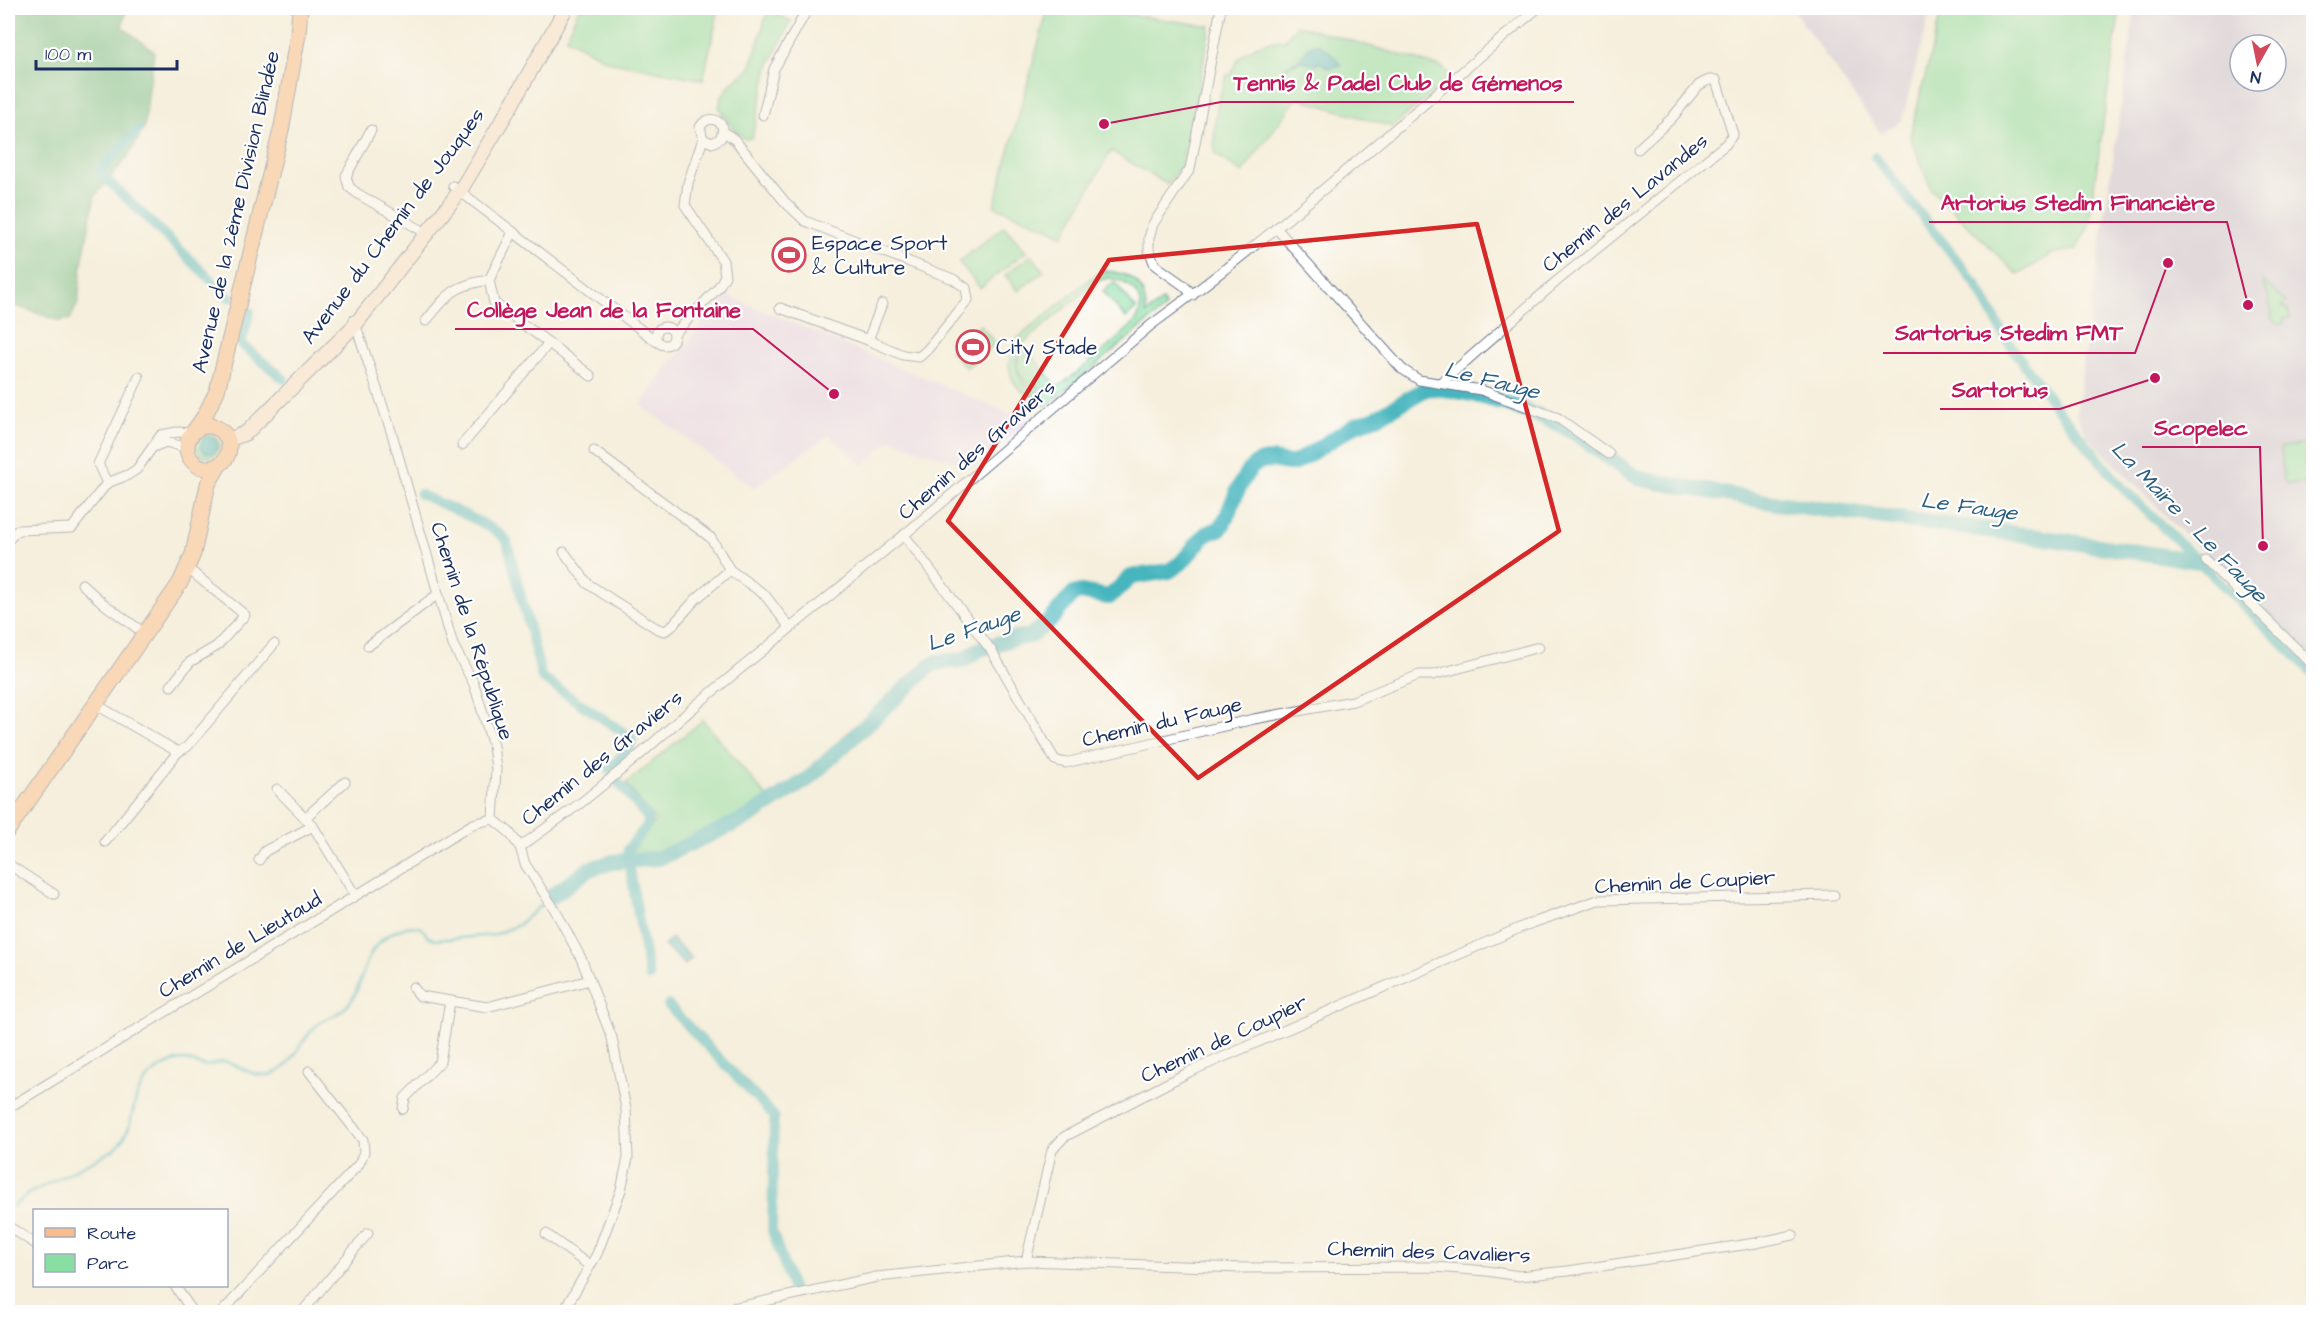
<svg xmlns="http://www.w3.org/2000/svg" width="2321" height="1320" viewBox="0 0 2321 1320" font-family="'Architects Daughter',sans-serif">
  <style>
    .built { fill: #e6d2f0 }
    .industrial { fill: #c8bfd8; fill-rule: evenodd }
    .green { fill: #89dea1; stroke: #528680; stroke-width: 1.5; fill-rule: evenodd }
    .forest { fill: #6ebd87; stroke: #447672; stroke-width: 1.5 }
    .water { fill: #46b5be; stroke: #30728e; stroke-width: 1.5 }
    .lines { fill: none; stroke-linecap: round; stroke-linejoin: round }
    .stream { stroke: #46b5be; stroke-width: 3 }
    .canal { stroke: #46b5be; stroke-width: 10 }
    .river { stroke: #46b5be; stroke-width: 16 }
    .minor-casing { stroke: #68728a; stroke-width: 11 }
    .secondary-casing { stroke: #68728a; stroke-width: 16 }
    .primary-casing { stroke: #68728a; stroke-width: 17 }
    .minor { stroke: #fff; stroke-width: 9 }
    .secondary { stroke: #fde4d1; stroke-width: 14 }
    .primary { stroke: #fabc8b; stroke-width: 15 }
    .marked { fill: none; stroke: #d62828; stroke-width: 4.5; stroke-linejoin: round }
    .labels { text-anchor: middle; dominant-baseline: central; stroke-width: 4.5; stroke-linejoin: round; paint-order: stroke }
    .street-label { font-size: 21px; fill: #1b2f5e; stroke: #fff }
    .poi-label { font-size: 21px; fill: #1b2f5e; stroke: #fff; text-anchor: start }
    .water-label { font-size: 22px; font-style: italic; fill: #2a5e80; stroke: #fff }
    .leader { fill: none; stroke: #c2185b; stroke-width: 2 }
    .callout-dot { fill: #c2185b; stroke: #fff; stroke-width: 2 }
    .callout-label { font-size: 22px; text-anchor: middle; font-weight: bold; fill: #c2185b; stroke: #fff; stroke-width: 4.5; stroke-linejoin: round; paint-order: stroke }
  </style>
  <rect width="100%" height="100%" fill="#fff"/>
  <filter id="ink" filterUnits="userSpaceOnUse"><feTurbulence type="fractalNoise" baseFrequency=".0167" numOctaves="2"/><feDisplacementMap in="SourceGraphic" scale="12" xChannelSelector="R" yChannelSelector="G"/><feConvolveMatrix kernelMatrix="1 2 1 2 8 2 1 2 1" color-interpolation-filters="sRGB"/></filter>
  <filter id="wash" filterUnits="userSpaceOnUse"><feTurbulence type="fractalNoise" baseFrequency=".008" numOctaves="4" result="noise"/><feDisplacementMap in="SourceGraphic" scale="24" xChannelSelector="R" yChannelSelector="G"/><feGaussianBlur stdDeviation="1.35" result="paint"/><feColorMatrix in="noise" values="0 0 0 0 0 0 0 0 0 0 0 0 0 0 0 0 0 1.4 0 .05"/><feComposite in="paint" operator="in"/></filter>
  <g filter="url(#wash)">
    <rect width="100%" height="100%" fill="#f6efdd"/>
    <polygon class="built" points="726,295 1028,421 974,469 891,440 863,465 829,435 754,488 641,405 677,355"/>
    <g class="industrial">
      <polygon points="1792,8 1931,8 1902,120 1881,134"/>
      <path d="M 2135,8 L 2313,8 L 2313,654 L 2168,519 L 2087,436 L 2076,413 ZM 2240,45 L 2276,45 L 2276,81 L 2240,81 Z"/>
    </g>
    <g class="green">
      <polygon points="579,8 719,8 703,80 608,61 566,38"/>
      <polygon points="1048,8 1083,8 1210,26 1197,97 1181,165 1168,185 1111,151 1063,236 1044,226 994,206"/>
      <polygon points="1942,8 2120,8 2088,228 2076,250 2054,253 2018,275 1931,189 1910,136"/>
      <polygon points="768,10 791,21 768,68 752,138 745,139 733,128 719,108 721,97 733,81 750,69"/>
      <path d="M 1297,25 L 1442,67 L 1452,77 L 1392,127 L 1297,98 L 1242,173 L 1215,154 C 1213,127 1216,100 1227,75 L 1231,75 C 1237,51 1260,41 1284,40 Z"/>
      <polygon points="1004,226 1026,252 980,288 959,262"/>
      <polygon points="1031,255 1044,271 1018,291 1005,275"/>
      <path d="M 1104,271 C 1133,273 1146,284 1146,314 L 1162,301 L 1166,307 L 1045,407 L 1041,401 L 1042,399 C 1010,393 1000,365 1018,338 L 1092,277 ZM 1109,278 C 1129,281 1148,297 1137,319 C 1132,328 1066,383 1055,388 C 1027,402 1008,371 1020,346 L 1097,281 Z"/>
      <polygon points="2263,281 2286,302 2282,307 2289,311 2290,318 2283,319 2284,324 2279,324 2273,320 2267,290 2264,290"/>
      <polygon points="1114,282 1136,309 1126,318 1103,291"/>
      <polygon points="980,325 996,344 966,368 950,350"/>
      <path d="M 1025,347 L 1056,385 C 1031,399 1004,368 1025,347 Z"/>
      <circle cx="208" cy="445" r="12"/>
      <polygon points="2311,444 2313,445 2313,483 2288,484 2283,479 2281,447"/>
      <polygon points="703,720 771,802 739,822 661,856 632,858 632,848 656,821 626,783"/>
    </g>
    <polygon class="forest" points="8,8 127,8 122,27 154,51 144,128 129,155 95,196 82,263 78,303 70,319 59,321 11,304 8,306"/>
    <g class="water">
      <path d="M 1317,44 L 1329,51 L 1341,65 L 1330,68 L 1318,62 L 1316,65 L 1301,61 L 1287,67 L 1286,66 C 1290,63 1298,61 1301,58 C 1307,51 1306,46 1317,44 Z"/>
      <circle cx="209" cy="445" r="8"/>
      <polygon points="671,938 692,958 685,965 664,946"/>
    </g>
    <g class="lines">
      <g class="stream">
        <polyline points="2198,561 2206,553 2314,658"/>
        <path d="M 14,1206 L 28,1194 L 113,1150 C 141,1128 124,1096 154,1072 C 161,1067 174,1060 183,1060 C 191,1060 198,1065 205,1066 C 214,1066 218,1060 227,1062 C 239,1066 255,1077 266,1075 C 293,1073 299,1039 317,1025 C 324,1019 333,1017 341,1011 C 369,992 355,945 401,929 C 409,926 413,925 422,928 L 427,936 L 435,940 L 494,935 L 518,925 L 552,896"/>
      </g>
      <g class="canal">
        <polyline points="138,130 99,172 230,298"/>
        <polyline points="1875,157 1976,284 2008,342 2054,405 2122,487 2314,674"/>
        <polyline points="250,312 241,344 284,379"/>
        <path d="M 420,494 C 439,503 498,527 507,541 L 542,678 L 632,738 L 631,745 L 610,769 L 612,773"/>
        <polyline points="616,780 647,817 648,823"/>
        <polyline points="629,858 628,849 645,828"/>
        <polyline points="629,863 649,977"/>
        <polyline points="668,1005 774,1116 772,1231 794,1293"/>
      </g>
      <path class="river" d="M 552,896 L 589,869 L 613,862 L 659,858 L 749,817 L 808,779 L 931,665 L 939,662 L 964,660 L 978,650 L 1015,638 L 1030,636 L 1049,622 L 1073,594 L 1081,592 L 1109,597 L 1131,577 L 1169,571 L 1181,563 L 1206,534 L 1221,528 C 1231,511 1242,466 1262,461 C 1273,458 1284,464 1295,463 L 1355,425 L 1376,418 L 1427,388 C 1467,388 1543,413 1576,434 C 1599,448 1617,467 1641,479 L 1775,503 L 2025,535 L 2198,561"/>
    </g>
  </g>
  <g filter="url(#ink)">
    <g class="lines">
      <g class="minor-casing">
        <g id="minor">
          <polyline points="763,115 774,69 808,8"/>
          <polyline points="371,130 346,176 349,187 358,194 421,230"/>
          <polyline points="723,131 735,140 785,202 805,221 953,279 966,288 968,300 927,350 919,357 903,355 868,340 882,304"/>
          <polyline points="453,186 657,342"/>
          <polyline points="1276,228 1402,369 1419,380 1481,390 1558,418 1609,454"/>
          <polyline points="513,232 489,280 494,303 549,343 591,376"/>
          <polyline points="1193,295 1183,285 1155,265 1149,250 1149,238 1153,224 1190,169 1221,8"/>
          <polyline points="780,308 868,340"/>
          <polyline points="354,320 392,434 453,645 474,684 493,746 496,769 493,819"/>
          <path d="M 426,321 C 448,294 454,285 489,280"/>
          <circle cx="665" cy="336" r="9"/>
          <path d="M 674,334 L 718,288 L 725,276 L 723,261 L 685,205 L 688,183 L 703,139 L 700,127 C 706,117 717,117 723,127 L 721,138 L 712,143 L 703,139"/>
          <polyline points="1441,383 1557,281 1726,144 1733,134 1716,80 1709,80 1699,85 1672,118 1638,149"/>
          <polyline points="462,445 549,343"/>
          <polyline points="153,447 166,442 186,448"/>
          <polyline points="594,451 711,538 730,570 765,595 790,628"/>
          <polyline points="107,483 98,464 139,377"/>
          <polyline points="904,535 991,650 1055,760 1065,763 1254,719 1353,701 1419,675 1433,675 1539,647"/>
          <polyline points="8,540 18,530 72,528 107,483 128,475 137,469 161,435 177,432 192,433"/>
          <polyline points="564,552 588,584 656,628 664,631 670,628 696,599 730,570"/>
          <polyline points="2206,560 2314,666"/>
          <polyline points="82,584 104,604 144,633"/>
          <polyline points="368,646 438,594"/>
          <polyline points="171,686 190,662 217,646 245,615 187,568"/>
          <polyline points="95,704 178,752 187,747 274,644"/>
          <polyline points="277,789 313,826 355,895"/>
          <polyline points="306,817 345,782"/>
          <polyline points="493,819 509,832 520,847 525,864 555,910 581,958 612,1038 626,1109 628,1158 621,1190 597,1254 563,1312"/>
          <polyline points="105,842 178,752"/>
          <path d="M 520,847 L 582,802 L 636,758 L 701,701 L 904,535 L 1151,325 C 1286,227 1410,114 1538,8"/>
          <polyline points="259,860 265,851 313,826"/>
          <polyline points="8,864 54,894"/>
          <polyline points="413,987 420,996 487,1007 590,980"/>
          <polyline points="8,1108 473,824 493,819"/>
          <polyline points="403,1109 405,1098 440,1062 450,1001"/>
          <polyline points="8,1226 34,1243"/>
          <polyline points="546,1234 590,1266"/>
          <polyline points="1026,1261 1243,1268 1434,1267 1487,1271 1519,1276 1568,1271 1756,1243 1793,1235"/>
          <polyline points="175,1286 193,1312"/>
          <polyline points="222,1312 359,1164 364,1152 363,1140 309,1071"/>
          <polyline points="302,1312 368,1233"/>
          <polyline points="714,1312 877,1277 1026,1261 1052,1150 1064,1137 1189,1072 1524,926 1598,900 1834,895"/>
        </g>
      </g>
      <g class="secondary-casing">
        <polyline id="secondary" points="228,440 246,433 355,325 460,191 509,109 566,8"/>
      </g>
      <g class="primary-casing">
        <g id="primary">
          <circle cx="208" cy="447" r="21"/>
          <polyline points="194,431 204,417 217,391 282,126 298,34 300,8"/>
          <polyline points="8,830 180,583 193,554 208,484 218,467"/>
        </g>
      </g>
      <use href="#minor" class="minor"/>
      <use href="#secondary" class="secondary"/>
      <use href="#primary" class="primary"/>
    </g>
  </g>
  <path d="M0 0H2321V1320H0ZM 1477,224 L 1559,531 L 1198,778 L 948,521 L 1109,260 Z" fill="#f6efdd" fill-opacity=".55" fill-rule="evenodd"/>
  <path class="marked" d="M 1477,224 L 1559,531 L 1198,778 L 948,521 L 1109,260 Z"/>
  <defs>
    <g id="stadium-ring" transform="scale(1.725)"><circle r="9.5" fill="#fff" stroke="#d1495b" stroke-width="1.5"/><path d="M0-5a6.5 5 0 1 0 0 10a6.5 5 0 1 0 0-10ZM-3.5-1.8h7v3.6h-7Z" fill="#d1495b"/></g>
  </defs>
  <g fill-rule="evenodd">
    <use href="#stadium-ring" x="789" y="255"/>
    <use href="#stadium-ring" x="973" y="347"/>
  </g>
  <g class="labels">
    <g class="street-label">
      <text transform="translate(1625 203) rotate(-39)">Chemin des Lavandes</text>
      <text transform="translate(236 212) rotate(-77)">Avenue de la 2ème Division Blindée</text>
      <text transform="translate(393 226) rotate(-53)">Avenue du Chemin de Jouques</text>
      <text transform="translate(977 450) rotate(-41)">Chemin des Graviers</text>
      <text transform="translate(472 631) rotate(72)">Chemin de la République</text>
      <text transform="translate(1162 722) rotate(-13)">Chemin du Fauge</text>
      <text transform="translate(602 758) rotate(-39)">Chemin des Graviers</text>
      <text transform="translate(1685 882) rotate(-3)">Chemin de Coupier</text>
      <text transform="translate(240 945) rotate(-31)">Chemin de Lieutaud</text>
      <text transform="translate(1224 1039) rotate(-25)">Chemin de Coupier</text>
      <text transform="translate(1429 1252) rotate(2)">Chemin des Cavaliers</text>
    </g>
    <g class="poi-label">
      <text x="812" y="243">Espace Sport<tspan x="812" dy="24">&amp; Culture</tspan></text>
      <text x="996" y="347">City Stade</text>
    </g>
    <g class="water-label">
      <text transform="translate(1492 381) rotate(14)">Le Fauge</text>
      <text transform="translate(1969 507) rotate(8)">Le Fauge</text>
      <text transform="translate(2189 522) rotate(46)">La Maïre - Le Fauge</text>
      <text transform="translate(974 629) rotate(-19)">Le Fauge</text>
    </g>
  </g>
  <path class="leader" d="M1104 124L1221 102H1574M2248 305L2227 222H1929M834 394L753 329H455M2168 263L2135 353H1883M2155 378L2060 409H1940M2263 546L2260 447H2142"/>
  <g class="callout-dot">
    <circle cx="1104" cy="124" r="6"/>
    <circle cx="2248" cy="305" r="6"/>
    <circle cx="834" cy="394" r="6"/>
    <circle cx="2168" cy="263" r="6"/>
    <circle cx="2155" cy="378" r="6"/>
    <circle cx="2263" cy="546" r="6"/>
  </g>
  <g class="callout-label">
    <text x="1398" y="90">Tennis &amp; Padel Club de Gémenos</text>
    <text x="2078" y="210">Artorius Stedim Financière</text>
    <text x="604" y="317">Collège Jean de la Fontaine</text>
    <text x="2009" y="340">Sartorius Stedim FMT</text>
    <text x="2000" y="397">Sartorius</text>
    <text x="2201" y="435">Scopelec</text>
  </g>
  <rect width="2321" height="1320" fill="none" stroke="#fff" stroke-width="30"/>
  <rect x="33" y="1209" width="195" height="78" fill="#ffffff" stroke="#a4acbf" stroke-width="1.5"/>
  <rect x="45" y="1228" width="30" height="9" fill="#fabc8b" stroke="#a4acbf" stroke-width="1.5"/>
  <text x="87" y="1239" font-size="18" fill="#1b2f5e">Route</text>
  <rect x="45" y="1254" width="30" height="18" fill="#89dea1" stroke="#a4acbf" stroke-width="1.5"/>
  <text x="87" y="1269" font-size="18" fill="#1b2f5e">Parc</text>
  <g transform="translate(2258 63) rotate(189)"><circle r="28" fill="#ffffff" stroke="#a4acbf" stroke-width="1.5"/>
  <path d="M0-4.5L10 22L0 15L-10 22Z" fill="#d1495b"/>
  <text y="-9" font-size="16" font-weight="bold" text-anchor="middle" fill="#1b2f5e">N</text>
  </g>
  <path d="M36 60v9h141v-9" fill="none" stroke="#1b2f5e" stroke-width="3"/>
  <text x="45" y="60" font-size="18" fill="#1b2f5e" stroke="#ffffff" stroke-width="4.5" paint-order="stroke">100 m</text>
</svg>
